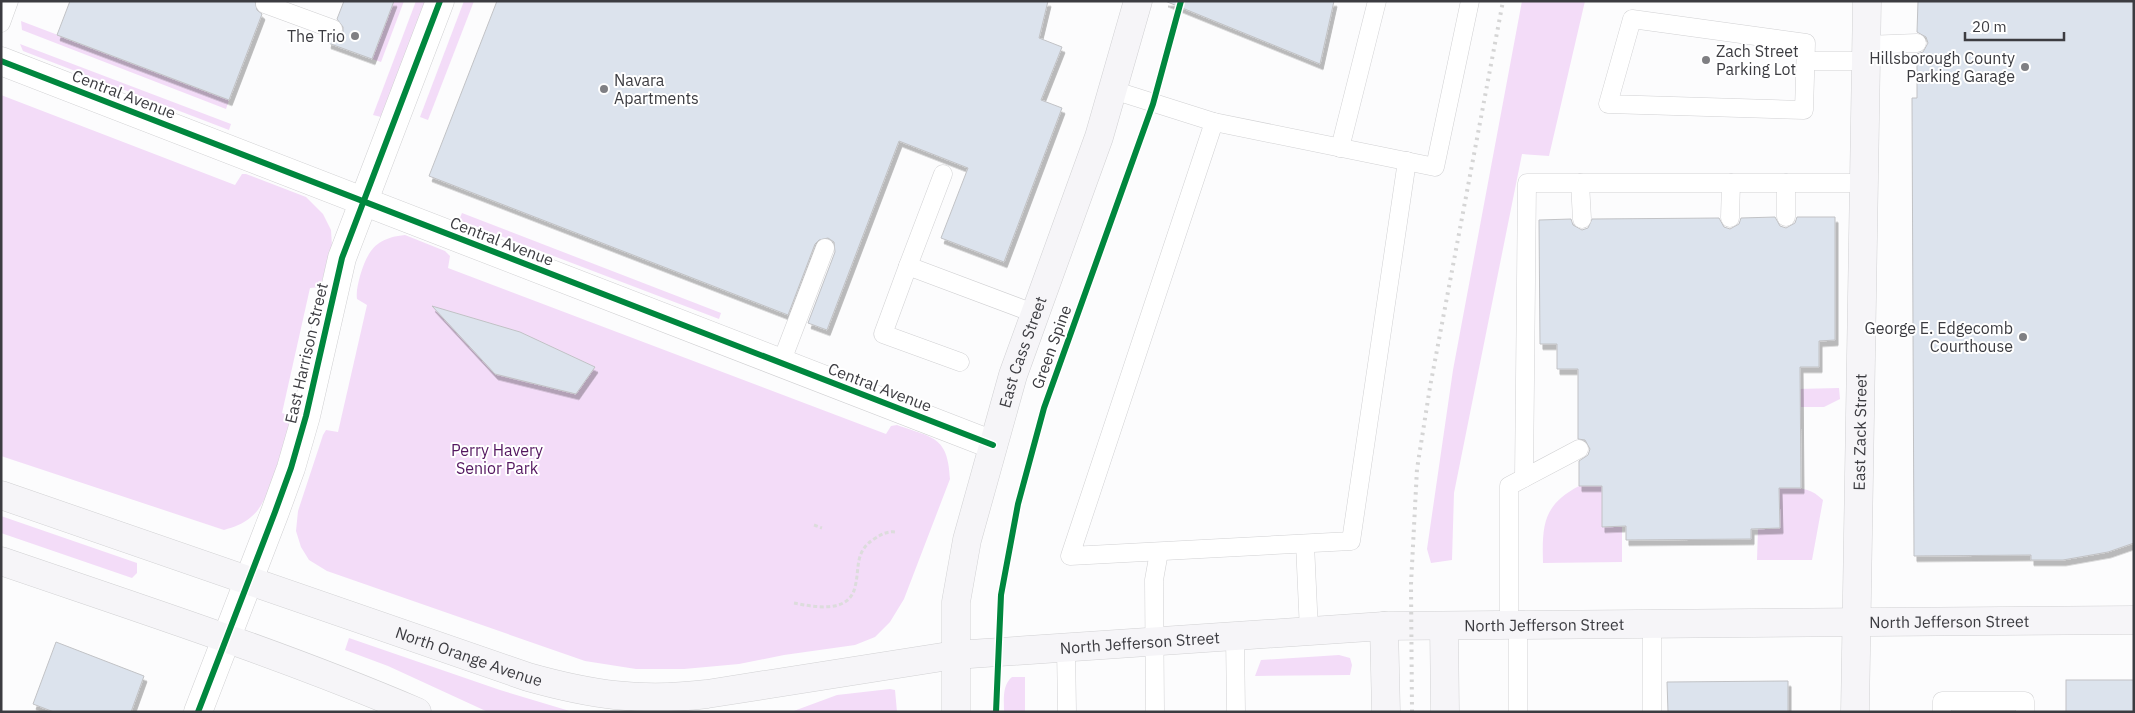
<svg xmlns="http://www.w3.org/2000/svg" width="2135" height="713" viewBox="0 0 2135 713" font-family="'IBM Plex Sans',sans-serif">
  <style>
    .green { fill: #f3dcf8 }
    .building { fill: #dce3ed; stroke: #c1c2c5; filter: url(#shadow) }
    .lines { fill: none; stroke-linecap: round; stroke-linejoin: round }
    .lane-casing { stroke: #d1d1d3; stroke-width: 19 }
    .street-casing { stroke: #d1d1d3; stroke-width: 29 }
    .secondary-casing { stroke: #d1d1d3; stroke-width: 29 }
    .path { stroke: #dcdcdc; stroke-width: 3; stroke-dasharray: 4 2.5; stroke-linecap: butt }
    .lane { stroke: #fff; stroke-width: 18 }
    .street { stroke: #fff; stroke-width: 28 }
    .secondary { stroke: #f6f5f8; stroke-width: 28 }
    .rail { stroke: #d5d5d5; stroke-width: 4; stroke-dasharray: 2.5 5; stroke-linecap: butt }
    .cycleway-casing { stroke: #fff; stroke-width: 9 }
    .cycleway { stroke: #00873e; stroke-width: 6 }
    .poi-dot { fill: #7f7f83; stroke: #fff; stroke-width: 2 }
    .labels { text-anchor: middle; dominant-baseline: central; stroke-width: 4; stroke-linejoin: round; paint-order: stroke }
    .poi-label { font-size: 16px; fill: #3c3c41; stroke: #fff; text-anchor: end }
    .street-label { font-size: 16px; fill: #3c3c41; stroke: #fff }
    .park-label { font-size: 16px; fill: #541760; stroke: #fff }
  </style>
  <defs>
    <filter id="shadow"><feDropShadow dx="3" dy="5.5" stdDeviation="0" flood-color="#0004"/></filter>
  </defs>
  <rect width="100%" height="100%" fill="#fcfcfd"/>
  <g class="green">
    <polygon points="394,1 404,1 381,62 372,59"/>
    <polygon points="416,1 425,1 381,117 373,115"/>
    <polygon points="464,1 474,1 428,120 420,117"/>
    <polygon points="1522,1 1585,1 1549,156 1522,154 1454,493 1452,560 1431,563 1427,549 1453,370"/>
    <polygon points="21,21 229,100 226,109 22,30"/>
    <polygon points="20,44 231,124 229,130 23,51"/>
    <path d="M 1,95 L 235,185 L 242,174 L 246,174 L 306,197 L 323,214 L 331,230 L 332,246 L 320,287 L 310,288 L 282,413 L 288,415 L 292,420 L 290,425 C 283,448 270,503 251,517 C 243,524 234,527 224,530 L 1,456 Z"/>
    <polygon points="462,213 721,313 719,319 459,220"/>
    <path d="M 405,235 L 445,251 L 450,256 L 448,268 L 886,434 L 891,426 L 897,425 C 933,438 948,436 950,479 L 904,599 L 890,622 L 875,637 L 855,645 L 784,655 L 739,664 L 684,669 L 636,669 L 585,661 L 327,571 L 309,560 L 301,547 L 296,531 L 298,511 L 323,435 L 326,430 L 338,432 L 367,305 L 357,299 C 356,291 358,284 360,276 C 368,249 377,238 405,235 Z"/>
    <polygon points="1839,388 1840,399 1824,407 1796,407 1796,389"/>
    <path d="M 1579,486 L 1602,486 L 1602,527 L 1622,527 L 1622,562 L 1543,563 C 1542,525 1543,505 1579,486 Z"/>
    <path d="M 1779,488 C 1798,488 1809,486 1823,500 L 1812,560 L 1757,560 L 1758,529 L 1780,528 Z"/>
    <polygon points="1,516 137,563 137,573 132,578 1,533"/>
    <polygon points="349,638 500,690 573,712 488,712 388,666 345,650"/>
    <polygon points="1339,655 1350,658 1352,665 1350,675 1255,676 1261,660"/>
    <path d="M 1012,677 L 1025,677 L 1025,712 L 1004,712 C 1004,700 1002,685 1012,677 Z"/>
    <polygon points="890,689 895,690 897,712 791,712 837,695"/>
  </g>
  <g class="building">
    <polygon points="70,1 255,1 257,10 262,14 229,100 57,35"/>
    <polygon points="344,1 394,1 372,59 328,43 329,39 335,39 343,33 343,27 337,19"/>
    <polygon points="497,1 1048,1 1039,38 1062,47 1041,100 1062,108 1004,262 941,238 968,168 899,141 827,330 808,323 835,252 834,242 828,238 819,240 815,244 788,315 429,176"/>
    <polygon points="1165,1 1334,1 1320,64"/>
    <polygon points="1918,1 2134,1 2134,543 2108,552 2063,560 2031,560 2031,555 1914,556 1912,98 1917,98 1917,54 1923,52 1928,43 1926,37 1917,32"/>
    <polygon points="1775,217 1780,226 1786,228 1795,223 1797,217 1835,217 1835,340 1819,341 1819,367 1800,367 1801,488 1779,488 1780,528 1751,529 1751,539 1626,540 1626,526 1602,527 1602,486 1579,486 1579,461 1588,455 1590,449 1585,440 1578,439 1578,369 1557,369 1557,344 1540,344 1539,220 1571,219 1573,225 1582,230 1588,228 1592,219 1719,218 1724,227 1730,229 1739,224 1741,218"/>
    <polygon points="432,306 520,332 595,367 576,394 495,374"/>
    <polygon points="56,642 144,676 131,712 54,712 33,704"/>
    <rect x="2066" y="680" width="68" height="32"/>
    <polygon points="1788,681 1788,712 1668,712 1667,682"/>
  </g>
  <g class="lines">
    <g class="lane-casing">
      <g id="lane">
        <polyline points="265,4 333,29"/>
        <polygon points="1632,19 1806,43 1804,110 1608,104"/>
        <polyline points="1,23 9,1"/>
        <polyline points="1866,45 1917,43"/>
        <polyline points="1806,61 1866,61"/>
        <polyline points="1113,90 1214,122 1435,167 1470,1"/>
        <polyline points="1214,122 1070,556 1351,541 1407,161"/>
        <polyline points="1340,148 1377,1"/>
        <polyline points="943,174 908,266 1036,314"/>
        <polyline points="1580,183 1582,219"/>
        <polyline points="1786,183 1786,217"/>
        <polyline points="1730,218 1731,183"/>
        <polyline points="908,266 883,334 960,362"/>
        <polyline points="781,363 825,248"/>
        <polyline points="1524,478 1527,183 1864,183"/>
        <polyline points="1305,544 1309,631"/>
        <polyline points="1652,624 1652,712"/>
        <polyline points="1509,625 1509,486 1579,449"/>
        <polyline points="1235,636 1236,712"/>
        <polyline points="1066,647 1067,712"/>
        <polyline points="1155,712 1154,580 1159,552"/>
        <polyline points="1518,712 1518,625"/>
        <polyline points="1942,712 1942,701 2025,701 2025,712"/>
      </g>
    </g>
    <g class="street-casing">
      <g id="street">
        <polyline points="1,61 993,445"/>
        <polyline points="198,712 275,512 291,468 306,416 342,258 440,1"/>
      </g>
    </g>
    <g class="secondary-casing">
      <g id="secondary">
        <path id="s1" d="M 1,495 L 528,677 C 592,695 641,702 707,694 L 955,655 L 1384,626 L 2134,620"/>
        <path d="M 1,561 C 141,609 281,654 417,712"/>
        <polyline points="1384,626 1386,712"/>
        <polyline points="1444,626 1445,712"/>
        <path id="s2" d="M 956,712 L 956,602 L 967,540 L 1013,375 L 1099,137 L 1138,1"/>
        <path id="s3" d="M 1855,712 L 1867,1"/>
      </g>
    </g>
    <g class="path">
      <polyline points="814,525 822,528"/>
      <path d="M 794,603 C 814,607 849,614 855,587 C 860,568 854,552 874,539 C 882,534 887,531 896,532"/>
    </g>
    <use href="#lane" class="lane"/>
    <use href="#street" class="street"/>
    <use href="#secondary" class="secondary"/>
    <polyline class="rail" points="1412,712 1411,584 1417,469 1430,387 1503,1"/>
    <g class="cycleway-casing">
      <g id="cycleway">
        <polyline points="1,61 993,445"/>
        <polyline points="198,712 275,512 291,468 306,416 342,258 440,1"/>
        <polyline points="996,712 1001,595 1018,504 1044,408 1153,104 1181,1"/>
      </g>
    </g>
    <use href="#cycleway" class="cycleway"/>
  </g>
  <g class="poi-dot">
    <circle cx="355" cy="36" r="5"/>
    <circle cx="1706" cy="60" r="5"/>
    <circle cx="2025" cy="67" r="5"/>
    <circle cx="604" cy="89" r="5"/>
    <circle cx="2023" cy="337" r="5"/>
  </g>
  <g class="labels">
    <g class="poi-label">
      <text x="345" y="36">The Trio</text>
      <text x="1716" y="51" text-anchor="start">Zach Street<tspan x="1716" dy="18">Parking Lot</tspan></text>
      <text x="2015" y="58">Hillsborough County<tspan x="2015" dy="18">Parking Garage</tspan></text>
      <text x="614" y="80" text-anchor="start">Navara<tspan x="614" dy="18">Apartments</tspan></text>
      <text x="2013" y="328">George E. Edgecomb<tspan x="2013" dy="18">Courthouse</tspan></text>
    </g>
    <g class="street-label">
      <text transform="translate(124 94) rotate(21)">Central Avenue</text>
      <text transform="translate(502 241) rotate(21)">Central Avenue</text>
      <text transform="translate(1051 347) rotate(-70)">Green Spine</text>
      <text stroke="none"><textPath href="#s2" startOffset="369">East Cass Street</textPath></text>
      <text transform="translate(306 353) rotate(-77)">East Harrison Street</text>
      <text transform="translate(880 387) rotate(21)">Central Avenue</text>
      <text stroke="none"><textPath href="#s3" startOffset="280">East Zack Street</textPath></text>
      <text stroke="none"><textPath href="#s1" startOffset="1985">North Jefferson Street</textPath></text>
      <text stroke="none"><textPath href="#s1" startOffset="1580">North Jefferson Street</textPath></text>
      <text stroke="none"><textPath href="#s1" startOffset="1175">North Jefferson Street</textPath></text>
      <text stroke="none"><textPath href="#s1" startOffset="495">North Orange Avenue</textPath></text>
    </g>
    <g class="park-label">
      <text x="497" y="450">Perry Havery<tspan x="497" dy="18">Senior Park</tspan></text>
    </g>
  </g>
  <rect width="2135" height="713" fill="none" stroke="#3c3c41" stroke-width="5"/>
  <path d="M1965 32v8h99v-8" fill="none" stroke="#3c3c41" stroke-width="2.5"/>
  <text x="1972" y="32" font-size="15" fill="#3c3c41" stroke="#ffffff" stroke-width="4" paint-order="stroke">20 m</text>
</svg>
